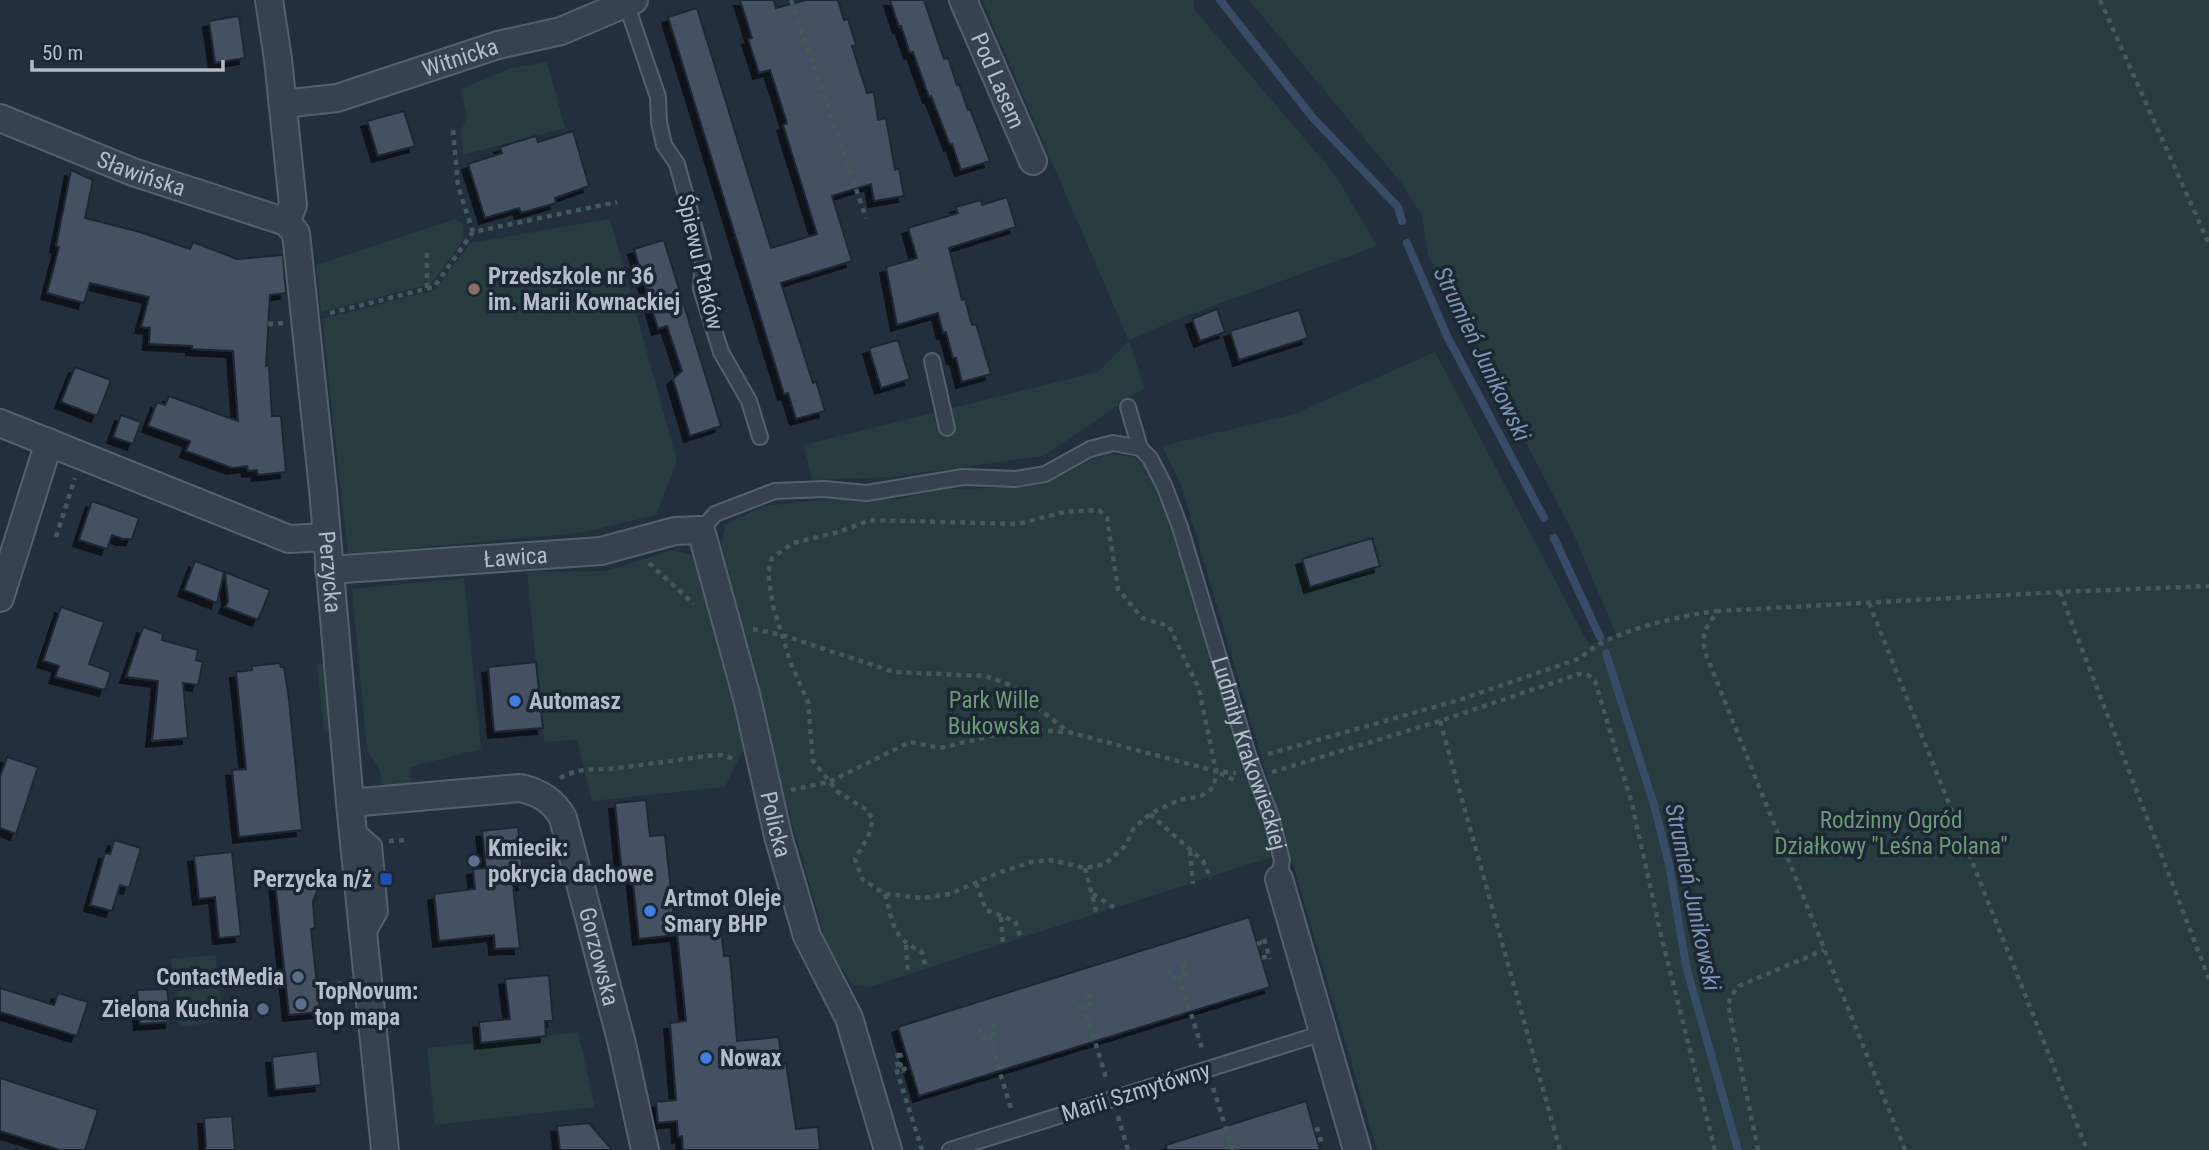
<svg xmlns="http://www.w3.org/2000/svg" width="2209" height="1150" viewBox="0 0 2209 1150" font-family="'Roboto Condensed',sans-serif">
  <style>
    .green { fill: #263c3f }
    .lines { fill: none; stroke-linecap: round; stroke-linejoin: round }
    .stream { stroke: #394c67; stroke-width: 8 }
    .building { fill: #455162; stroke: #1f2835; stroke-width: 2; filter: url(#shadow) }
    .lane-casing { stroke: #565f6c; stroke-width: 18 }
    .street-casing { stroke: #565f6c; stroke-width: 30 }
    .path { stroke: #44595c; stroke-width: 4.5; stroke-dasharray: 5 5; stroke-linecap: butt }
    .lane { stroke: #38414e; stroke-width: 14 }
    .street { stroke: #38414e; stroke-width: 26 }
    .education-dot { fill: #8d6e63; stroke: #1d2633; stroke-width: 2.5 }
    .shop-dot { fill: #3f7fe0; stroke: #1d2633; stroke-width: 2.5 }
    .service-dot { fill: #5c6f8a; stroke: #1d2633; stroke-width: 2.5 }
    .transit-dot { fill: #1a4fb4; stroke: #1d2633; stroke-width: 2.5 }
    .labels { text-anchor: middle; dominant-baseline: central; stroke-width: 7; stroke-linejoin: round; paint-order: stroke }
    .street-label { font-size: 23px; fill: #b4bcc9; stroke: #1d2633 }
    .poi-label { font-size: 23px; font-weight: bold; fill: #b4bcc9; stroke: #1d2633; text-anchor: start }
    .park-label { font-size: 23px; fill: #6b9a76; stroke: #1d2633 }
    .water-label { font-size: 24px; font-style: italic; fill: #7c92b1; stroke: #1d2633 }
  </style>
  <defs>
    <filter id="shadow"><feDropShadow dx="-6" dy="6" stdDeviation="0" flood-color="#0009"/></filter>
  </defs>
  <rect width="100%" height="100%" fill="#242f3e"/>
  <g class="green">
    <polygon points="982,0 1193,0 1195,10 1336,176 1377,246 1172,321 1129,341 1144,388 1044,456 892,477 812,480 804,445 1098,372 1129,341"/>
    <polygon points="1249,0 2209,0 2209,1150 1377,1150 1181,484 1162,446 1294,414 1435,352 1589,645 1616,634 1573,533 1428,255 1422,216 1403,185"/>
    <polygon points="547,62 565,128 463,155 461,132 467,116 461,89 511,68"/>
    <polygon points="456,219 463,224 464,239 431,284 321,312 316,265"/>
    <polygon points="610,219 677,461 656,515 580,533 348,554 322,319 435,290 470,243"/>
    <polygon points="1104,454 1133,457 1154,474 1225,702 1243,774 1252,789 1272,857 869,987 853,985 828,949 718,563 725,525 763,506 832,499 898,499 945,489 996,488 1051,480"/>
    <polygon points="673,550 696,556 744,748 725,787 592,801 577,740 544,742 527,572 606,571"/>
    <polygon points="464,578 481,749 410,767 411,787 383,788 379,768 367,751 352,589"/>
    <polygon points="326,663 332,731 324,732 317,664"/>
    <polygon points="216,955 218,979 174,983 171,959"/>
    <polygon points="215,988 220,991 222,1018 218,1022 183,1026 178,1023 175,996 179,991"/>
    <polygon points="578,1032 595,1107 435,1125 427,1048"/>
  </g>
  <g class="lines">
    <g class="stream">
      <polyline points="1220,0 1313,118 1398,207 1402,221"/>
      <polyline points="1407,243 1447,336 1544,518"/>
      <polyline points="1554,538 1600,637"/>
      <polyline points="1606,653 1654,805 1669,864 1686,966 1738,1150"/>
    </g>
  </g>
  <g class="building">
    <polygon points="740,0 774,0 776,8 806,0 838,0 844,20 848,19 856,45 852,46 867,93 874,92 878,120 886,118 895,170 899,168 904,196 874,201 871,184 832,196 852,261 781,283 813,383 816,381 825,411 796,419 788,393 784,394 668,17 697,8 771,248 817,234 783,125 787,123 770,70 759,73 748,39 752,38"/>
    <polygon points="890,0 924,0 944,59 948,58 957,85 959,84 968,110 970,109 990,161 961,170 952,144 950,145 931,96 929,97 913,52 910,53 901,26 899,27"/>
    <polygon points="239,16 245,58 215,63 209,21"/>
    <polygon points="404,111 415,146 378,156 367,121"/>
    <polygon points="573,131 589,186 555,198 556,203 521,213 519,208 485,218 468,164 502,153 500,147 536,136 538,142"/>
    <polygon points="71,170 93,180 85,218 140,232 190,249 193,242 237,259 283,255 286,293 270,295 266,366 269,365 272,416 281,416 286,472 258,475 257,470 248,471 247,466 232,468 186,451 190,441 148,426 157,402 165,405 169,396 238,421 233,351 192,349 192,346 149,344 150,328 141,327 149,297 90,283 84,303 47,293 59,247 56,246"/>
    <polygon points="1007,197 1016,227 949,248 962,300 965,299 972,325 976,324 991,374 962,382 956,358 953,358 946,332 943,333 938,313 897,325 886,267 917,258 908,228 958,213 956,207 981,200 982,205"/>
    <polygon points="664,240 721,426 690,436 673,379 682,371 667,326 658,329 634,249"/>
    <polygon points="1217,309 1225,332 1200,341 1192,319"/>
    <polygon points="1299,310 1308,338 1239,360 1230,331"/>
    <polygon points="898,340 910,379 881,388 869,348"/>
    <polygon points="75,367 111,380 97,416 61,402"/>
    <polygon points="121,415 141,422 133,444 113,437"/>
    <polygon points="92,501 139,518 132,539 123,539 112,535 107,549 79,540"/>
    <polygon points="1372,538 1380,566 1310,587 1302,559"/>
    <polygon points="195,561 224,572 217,603 184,590"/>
    <polygon points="225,572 270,590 258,620 225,607 228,601"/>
    <polygon points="61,607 104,622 89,664 111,672 105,690 55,677 59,666 43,661"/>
    <polygon points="143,627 163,634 162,640 198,650 196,660 203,662 198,685 183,683 188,738 152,741 158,681 126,677"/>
    <polygon points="536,662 543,728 494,732 488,667"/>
    <polygon points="280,663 281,667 284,667 289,699 302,830 239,837 232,770 246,769 236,672 252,670 252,666"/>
    <polygon points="7,757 38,767 16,834 0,828 0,777"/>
    <polygon points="646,800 650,836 665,835 676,935 639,939 632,873 622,874 615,803"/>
    <polygon points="518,827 524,884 513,885 520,948 495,949 494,935 439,941 434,894 475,889 473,869 486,868 482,831"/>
    <polygon points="114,840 141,848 129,888 120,885 112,911 90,905 105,853 110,854"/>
    <polygon points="232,852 241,936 219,938 215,897 199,899 194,856"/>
    <polygon points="306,879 318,888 313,902 315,928 311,929 320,1012 289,1015 275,882"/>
    <polygon points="1249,917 1270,987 919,1096 898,1027"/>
    <polygon points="720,920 724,956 730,956 737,1041 779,1037 782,1064 786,1063 796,1129 818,1127 820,1150 683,1150 682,1136 678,1137 677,1121 658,1123 656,1102 676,1100 670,1023 686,1021 676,924"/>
    <polygon points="549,975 553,1021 545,1021 546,1036 481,1043 479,1022 510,1019 505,979"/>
    <polygon points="0,988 54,1005 58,993 88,1002 77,1036 0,1012"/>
    <polygon points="167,989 171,1022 140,1024 137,990"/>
    <polygon points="317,1051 321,1085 275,1090 272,1057"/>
    <polygon points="0,1078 98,1110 85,1150 60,1150 0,1131"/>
    <polygon points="1306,1101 1320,1150 1167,1150 1166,1145"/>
    <polygon points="232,1116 235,1150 206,1150 204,1118"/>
    <polygon points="589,1123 612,1150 560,1150 557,1126"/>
  </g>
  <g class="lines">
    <g class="lane-casing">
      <g id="lane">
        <polyline points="626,3 658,97 659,122 664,145 677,164 703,259 701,289 721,352 749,401 760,437"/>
        <polyline points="932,361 947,428"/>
        <path id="s1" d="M 1128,407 L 1140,448 L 1150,458 L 1164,485 L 1180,527 L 1249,758 L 1271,817 L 1282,860 L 1279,879"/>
        <polyline points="701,530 715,514 775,491 824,489 867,493 963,477 1016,479 1045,474 1090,449 1113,443 1140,448"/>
        <polyline points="353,827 374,845 380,912 366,937"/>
        <polyline points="950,1150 1323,1033"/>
      </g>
    </g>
    <g class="street-casing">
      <g id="street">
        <polyline points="269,0 278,59 293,205 286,222"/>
        <path id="s2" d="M 963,0 L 1033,161"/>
        <path id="s3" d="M 283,104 L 337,98 L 498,45 L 561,31 L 634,0"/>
        <path id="s4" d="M 0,118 L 133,172 L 286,222 L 296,233 L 323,490 L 350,803 L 385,1150"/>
        <polyline points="0,423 289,539 326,537"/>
        <path id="s5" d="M 329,570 L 601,551 L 675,531 L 701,530 L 747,698 L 778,836 L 807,936 L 849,1018 L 888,1150"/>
        <polyline points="0,598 49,442"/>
        <path id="s6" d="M 350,803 L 520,788 C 539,792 553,800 563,818 L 622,1044 L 645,1150"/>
        <polyline points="1279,879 1357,1150"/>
      </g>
    </g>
    <g class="path">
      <polyline points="791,0 866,218"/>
      <polyline points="2100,0 2209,244"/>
      <polyline points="453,130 458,186 473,232"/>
      <polyline points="427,253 427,288"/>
      <polyline points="330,313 434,287 473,232 617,202"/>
      <polyline points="268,324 283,323"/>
      <polygon points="1099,510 1107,518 1118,589 1142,618 1169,626 1199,689 1216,771 1214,787 1201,796 1179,800 1150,814 1134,828 1125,846 1105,864 1085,868 1051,860 1031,862 998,873 950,894 923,898 885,894 862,879 855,859 868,837 873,820 867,810 838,792 813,761 808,702 791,664 773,606 768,572 772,558 793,543 839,532 870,520 1018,524 1064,512"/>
      <polyline points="56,537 75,478"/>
      <polyline points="649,563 694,604"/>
      <polyline points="2060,592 2209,979"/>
      <polyline points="1869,603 2087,1150"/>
      <polyline points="753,629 782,635 894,672 985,676 1008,684 1068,732 1216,771 1236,773"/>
      <polyline points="1440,721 1560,1150"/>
      <path d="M 1268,754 L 1459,700 L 1581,658 C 1604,632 1683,615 1717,611"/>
      <polyline points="1272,772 1440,721 1579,674 1588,675 1595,681 1632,804 1661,935 1715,1150"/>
      <polyline points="1220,773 1238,782"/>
      <path d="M 560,778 C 583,766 594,771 618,768 C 651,764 683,759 715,755 C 722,754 729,757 736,760"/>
      <polyline points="791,790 829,782 910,742 940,748 1022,729 1067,732"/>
      <polyline points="1150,814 1203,861 1211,879"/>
      <polyline points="389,841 406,840"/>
      <polyline points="1190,851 1193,884"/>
      <polyline points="1085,868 1097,915"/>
      <polyline points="976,883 986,910 1015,921 1021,939"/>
      <path d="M 885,894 C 894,924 891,937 922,952 L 926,969"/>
      <polyline points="1093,894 1116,909"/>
      <polyline points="1001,917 1003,945"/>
      <polyline points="1264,939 1270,959"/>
      <polyline points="1257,944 1265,941"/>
      <polyline points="906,945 908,975"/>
      <polyline points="1262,958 1269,956"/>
      <polyline points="1169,969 1172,978 1186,974 1183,964"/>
      <polyline points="1179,976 1203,1052"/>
      <polyline points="317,986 346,983"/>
      <polyline points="1074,999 1076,1008 1091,1003 1088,994"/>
      <polyline points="1084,1005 1107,1081"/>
      <polyline points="979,1028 982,1038 996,1033 993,1024"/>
      <polyline points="989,1036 1012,1112"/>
      <polyline points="897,1053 903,1073"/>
      <polyline points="898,1056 906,1054"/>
      <polyline points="900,1063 895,1065 922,1150"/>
      <polyline points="902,1070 910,1067"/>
      <polyline points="1213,1088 1233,1150"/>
      <polyline points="1118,1116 1128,1150"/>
      <polyline points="1315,1130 1322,1128"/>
      <polyline points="1318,1140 1325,1138"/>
      <polyline points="1758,1150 1728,1005 1731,996 1739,986 1824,950"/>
      <path d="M 1905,1150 L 1705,652 C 1701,632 1706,627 1718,611 L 2060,592 L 2209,586"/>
    </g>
    <use href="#lane" class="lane"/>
    <use href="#street" class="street"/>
  </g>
  <circle class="education-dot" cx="474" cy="289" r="7"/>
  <g class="shop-dot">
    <circle cx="515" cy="701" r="7"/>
    <circle cx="650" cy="911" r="7"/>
    <circle cx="706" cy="1058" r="7"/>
  </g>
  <g class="service-dot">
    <circle cx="474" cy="861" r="7"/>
    <circle cx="298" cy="977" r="7"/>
    <circle cx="301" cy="1004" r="7"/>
    <circle cx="263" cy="1009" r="7"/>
  </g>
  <rect class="transit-dot" x="379" y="872" width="14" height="14" rx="3.5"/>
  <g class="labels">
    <g class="street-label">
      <text stroke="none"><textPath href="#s3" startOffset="184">Witnicka</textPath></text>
      <text stroke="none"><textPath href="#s2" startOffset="88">Pod Lasem</textPath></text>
      <text stroke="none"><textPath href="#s4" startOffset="152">Sławińska</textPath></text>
      <text transform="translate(700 262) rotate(77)">Śpiewu Ptaków</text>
      <text stroke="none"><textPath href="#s5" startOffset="187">Ławica</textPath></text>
      <text stroke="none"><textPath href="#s4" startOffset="660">Perzycka</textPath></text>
      <text stroke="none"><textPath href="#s1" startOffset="369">Ludmiły Krakowieckiej</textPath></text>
      <text stroke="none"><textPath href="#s5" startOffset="679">Policka</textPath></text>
      <text stroke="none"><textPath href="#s6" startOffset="368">Gorzowska</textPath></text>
      <text transform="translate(1136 1092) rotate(-17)">Marii Szmytówny</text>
    </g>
    <g class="poi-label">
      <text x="488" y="276">Przedszkole nr 36<tspan x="488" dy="26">im. Marii Kownackiej</tspan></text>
      <text x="529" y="701">Automasz</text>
      <text x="488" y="848">Kmiecik:<tspan x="488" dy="26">pokrycia dachowe</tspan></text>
      <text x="372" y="879" text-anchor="end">Perzycka n/ż</text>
      <text x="664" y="898">Artmot Oleje<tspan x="664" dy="26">Smary BHP</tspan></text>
      <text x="284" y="977" text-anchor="end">ContactMedia</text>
      <text x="315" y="991">TopNovum:<tspan x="315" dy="26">top mapa</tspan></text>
      <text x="249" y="1009" text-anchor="end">Zielona Kuchnia</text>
      <text x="720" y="1058">Nowax</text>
    </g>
    <g class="park-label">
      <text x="994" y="700">Park Wille<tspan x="994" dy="26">Bukowska</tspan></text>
      <text x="1891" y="820">Rodzinny Ogród<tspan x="1891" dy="26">Działkowy "Leśna Polana"</tspan></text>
    </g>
    <g class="water-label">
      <text transform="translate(1482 354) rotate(64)">Strumień Junikowski</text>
      <text transform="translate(1693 897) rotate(78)">Strumień Junikowski</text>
    </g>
  </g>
  <path d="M32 60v10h191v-10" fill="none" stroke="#b4bcc9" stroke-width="3.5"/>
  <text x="42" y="60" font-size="21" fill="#b4bcc9" stroke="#1d2633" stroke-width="5" paint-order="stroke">50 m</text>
</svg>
